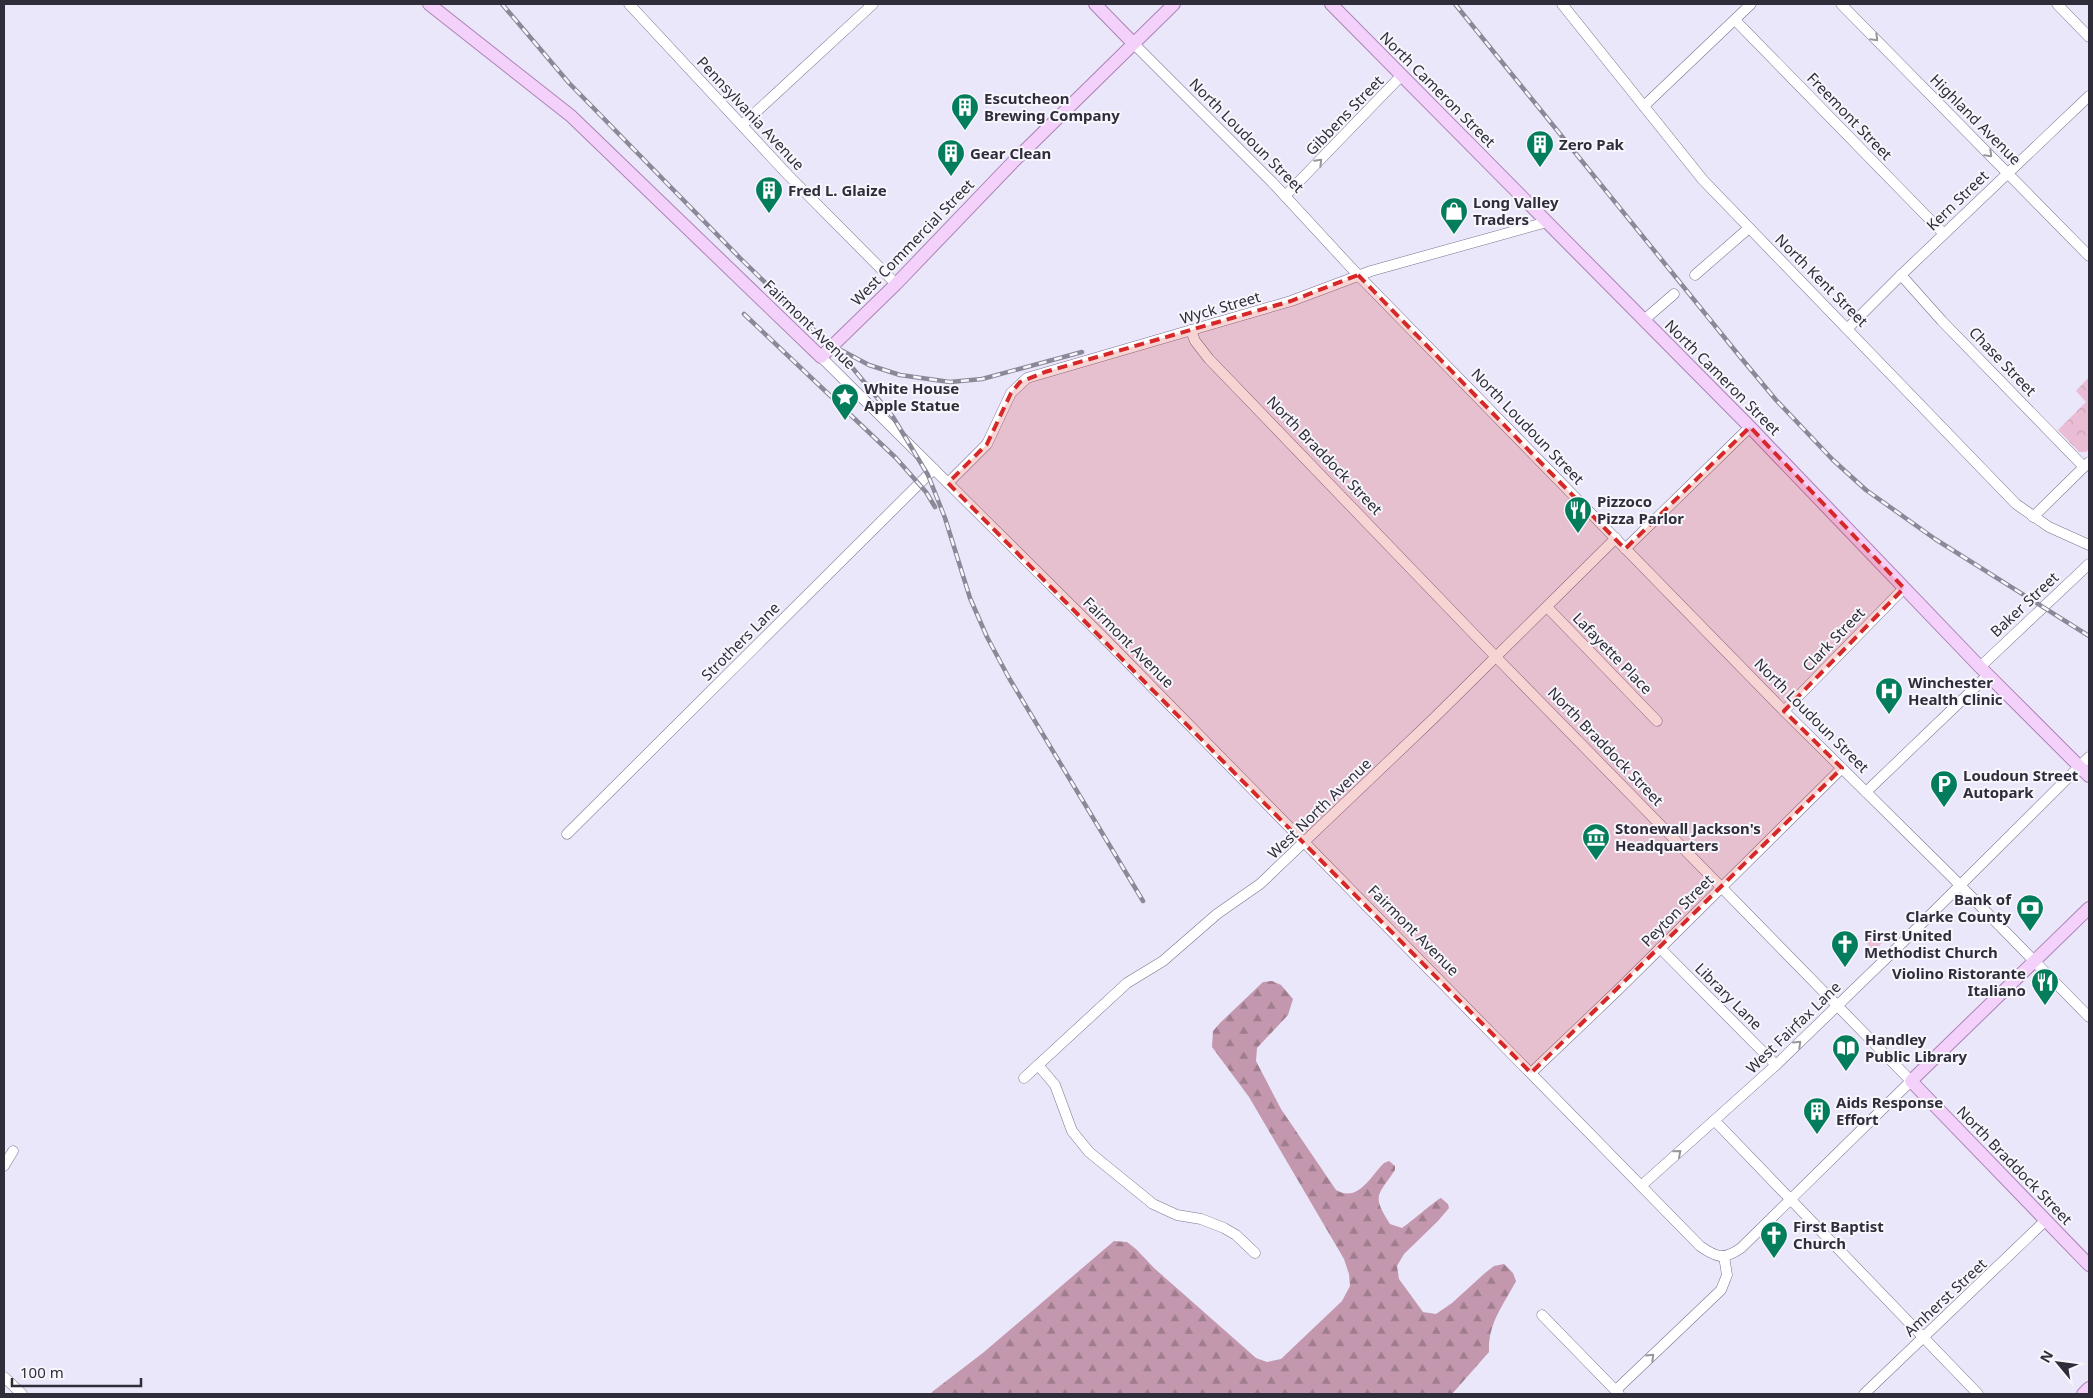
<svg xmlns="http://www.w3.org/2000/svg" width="2093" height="1398" viewBox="0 0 2093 1398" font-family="'Noto Sans',sans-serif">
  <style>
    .forest { fill: url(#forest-firs) }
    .park { fill: url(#park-crowns) }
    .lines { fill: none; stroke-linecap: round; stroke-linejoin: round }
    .minor-casing { stroke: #79738f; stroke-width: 11 }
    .major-casing { stroke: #aa83b4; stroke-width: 14 }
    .minor { stroke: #fff; stroke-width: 10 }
    .major { stroke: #f4d1fa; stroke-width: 12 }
    .rail-casing { stroke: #8b8898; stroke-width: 4.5 }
    .rail { stroke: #f7f6fc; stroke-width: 2.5; stroke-dasharray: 8; stroke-linecap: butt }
    .oneway { stroke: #97969c }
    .marked { fill: #d62828; fill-opacity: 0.2; stroke: #d62828; stroke-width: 4; stroke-dasharray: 10 6; stroke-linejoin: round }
    .labels { text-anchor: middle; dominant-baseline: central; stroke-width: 4; stroke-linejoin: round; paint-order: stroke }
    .street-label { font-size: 15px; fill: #2f2d39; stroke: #f7f6fc }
    .poi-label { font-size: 15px; font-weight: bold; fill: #2f2d39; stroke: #f7f6fc; text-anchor: start }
  </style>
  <defs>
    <pattern id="forest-firs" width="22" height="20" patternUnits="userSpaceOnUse" patternTransform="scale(1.25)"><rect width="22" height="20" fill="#c397ad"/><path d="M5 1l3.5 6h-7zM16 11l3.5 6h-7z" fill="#9f7c8e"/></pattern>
    <pattern id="park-crowns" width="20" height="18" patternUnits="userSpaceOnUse" patternTransform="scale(1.25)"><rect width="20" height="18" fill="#ebbdd4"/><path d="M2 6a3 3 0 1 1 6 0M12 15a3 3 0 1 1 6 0" fill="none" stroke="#caa3b7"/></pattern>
  </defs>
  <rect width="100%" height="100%" fill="#ebe7fa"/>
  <path class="forest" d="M 1272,981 L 1281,985 L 1293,999 L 1288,1015 L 1257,1048 L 1256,1061 L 1281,1109 L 1336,1190 C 1358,1203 1370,1177 1384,1163 L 1389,1161 L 1395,1166 L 1395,1170 C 1378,1196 1371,1194 1390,1224 L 1402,1228 C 1410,1223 1437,1199 1441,1198 L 1448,1204 L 1449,1208 L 1438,1221 L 1404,1254 L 1397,1266 L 1399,1279 L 1423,1312 L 1436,1314 L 1452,1303 L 1485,1273 L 1494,1266 L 1504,1264 L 1513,1273 L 1516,1281 C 1503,1306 1488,1323 1489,1352 L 1452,1394 L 931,1394 L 932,1392 L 984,1352 L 1114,1241 L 1127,1242 L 1136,1249 L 1154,1268 L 1256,1358 L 1267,1362 L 1281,1359 L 1342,1301 L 1350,1286 L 1349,1274 L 1344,1259 L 1249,1097 L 1212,1047 L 1213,1031 L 1220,1023 L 1263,982 Z"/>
  <g class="park">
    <polygon points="2089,377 2089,449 2086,452 2079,452 2058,430 2086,402 2076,391"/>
    <polygon points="1871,932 1882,943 1874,951 1863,939"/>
  </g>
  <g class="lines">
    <g class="minor-casing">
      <g id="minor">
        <polyline points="629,4 788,175 896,284"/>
        <polyline points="1562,4 1703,180 2016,504 2049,527 2089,545"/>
        <polyline points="1841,4 2089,256"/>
        <polyline points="2057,4 2089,37"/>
        <polyline points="1735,20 1944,234"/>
        <polyline points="1133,43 1272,182 1358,275 1784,711 1950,875 2089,1017"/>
        <polyline points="1644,106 1751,4"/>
        <polyline points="742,125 873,4"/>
        <polyline points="1285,196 1402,75"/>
        <polyline points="1695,275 1749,228"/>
        <polyline points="1901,275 1942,321 2084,467"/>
        <polyline points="1644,320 1674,294"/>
        <polyline points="1848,328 1901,275 2089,96"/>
        <path d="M 821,357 L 1101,635 L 1700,1246 C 1717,1258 1724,1260 1741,1248 L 1911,1081 L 1496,657 L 1209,359 L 1195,341 L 1191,330"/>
        <polyline points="948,483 987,444 1011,393 1027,378 1291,301 1371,271 1547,222"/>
        <polyline points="2033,517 2089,462"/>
        <polyline points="1625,549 1750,427"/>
        <polyline points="1547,607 1657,721"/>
        <polyline points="1980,667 2089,564"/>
        <polyline points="1784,711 1904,588"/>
        <polyline points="1866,792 1988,675"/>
        <polyline points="567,834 934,469"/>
        <polyline points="1660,948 1776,1065"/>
        <polyline points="1038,1065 1055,1085 1072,1131 1089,1152 1153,1204 1177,1215 1201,1219 1224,1228 1236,1235 1255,1253"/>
        <polyline points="1531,1073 1618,990 1842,768"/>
        <polyline points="1024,1078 1127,983 1163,961 1217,914 1260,884 1433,719 1616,538"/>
        <polyline points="1715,1121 1978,1394"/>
        <polyline points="4,1166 13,1151"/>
        <polyline points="1641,1186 1776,1065 1902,943 2089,757"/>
        <polyline points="1542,1315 1619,1394"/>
        <polyline points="4,1377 22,1394"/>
        <polyline points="1616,1390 1721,1290 1727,1275 1724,1256"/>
        <polyline points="1864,1394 2046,1220"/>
      </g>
    </g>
    <g class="major-casing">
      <g id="major">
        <polyline points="429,4 571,116 821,357 896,284 1013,162 1174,4"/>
        <polyline points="1095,4 1133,43"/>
        <polyline points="1331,4 1750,427 1980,667 2089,776"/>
        <polyline points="2089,908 1911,1081 2089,1265"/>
        <polyline points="2083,1394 2089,1388"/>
      </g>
    </g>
    <use href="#minor" class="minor"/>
    <use href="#major" class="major"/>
    <g class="rail-casing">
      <g id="rail">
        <polyline points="502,4 569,83 740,258 851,366 893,417 928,475 945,518 970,598 987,637 1009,678 1143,901"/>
        <polyline points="1455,4 1737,353 1776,400 1833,460 1866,490 1935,539 2089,636"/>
        <polyline points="744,314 896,458 926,492 935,507"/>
        <polyline points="839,349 869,365 900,375 950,382 982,379 1082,352"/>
      </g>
    </g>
    <use href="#rail" class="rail"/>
  </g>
  <defs><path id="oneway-chevron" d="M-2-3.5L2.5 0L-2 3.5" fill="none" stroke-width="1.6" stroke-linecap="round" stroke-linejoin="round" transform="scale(1.25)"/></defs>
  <g class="oneway">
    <use href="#oneway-chevron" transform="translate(1875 38) rotate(45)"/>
    <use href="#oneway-chevron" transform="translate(1989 154) rotate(45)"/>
    <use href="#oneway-chevron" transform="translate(1319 162) rotate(-45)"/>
    <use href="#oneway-chevron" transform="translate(1798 1044) rotate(-44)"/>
    <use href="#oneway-chevron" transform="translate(1678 1153) rotate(-41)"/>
    <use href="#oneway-chevron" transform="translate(1651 1357) rotate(-44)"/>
  </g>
  <path class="marked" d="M 1358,275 L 1625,549 L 1750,427 L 1904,588 L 1784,711 L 1842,768 L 1531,1073 L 948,483 L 987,444 L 1011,393 L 1020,382 L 1045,372 L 1291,301 Z"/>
  <defs>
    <g id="building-pin" transform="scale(1.4375)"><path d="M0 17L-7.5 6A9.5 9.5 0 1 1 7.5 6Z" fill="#037d5c" stroke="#f7f6fc"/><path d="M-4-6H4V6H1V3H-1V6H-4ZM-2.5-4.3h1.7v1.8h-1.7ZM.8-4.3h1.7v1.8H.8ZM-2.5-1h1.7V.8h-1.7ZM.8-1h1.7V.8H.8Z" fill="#fff"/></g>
    <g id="shop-pin" transform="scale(1.4375)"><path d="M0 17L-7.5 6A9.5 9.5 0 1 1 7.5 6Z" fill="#037d5c" stroke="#f7f6fc"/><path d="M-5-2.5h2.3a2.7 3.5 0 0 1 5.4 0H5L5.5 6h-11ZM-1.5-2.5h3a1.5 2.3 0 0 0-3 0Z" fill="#fff"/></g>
    <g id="sight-pin" transform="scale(1.4375)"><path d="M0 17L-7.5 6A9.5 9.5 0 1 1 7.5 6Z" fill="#037d5c" stroke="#f7f6fc"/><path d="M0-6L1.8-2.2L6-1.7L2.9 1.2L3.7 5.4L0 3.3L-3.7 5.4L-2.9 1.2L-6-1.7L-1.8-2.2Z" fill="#fff"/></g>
    <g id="restaurant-pin" transform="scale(1.4375)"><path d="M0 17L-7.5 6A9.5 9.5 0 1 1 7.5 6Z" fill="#037d5c" stroke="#f7f6fc"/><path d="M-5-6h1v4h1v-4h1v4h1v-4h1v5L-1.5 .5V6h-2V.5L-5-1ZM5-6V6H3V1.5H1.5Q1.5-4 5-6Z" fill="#fff"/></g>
    <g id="hospital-pin" transform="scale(1.4375)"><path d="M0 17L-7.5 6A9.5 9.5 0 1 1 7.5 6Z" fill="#037d5c" stroke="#f7f6fc"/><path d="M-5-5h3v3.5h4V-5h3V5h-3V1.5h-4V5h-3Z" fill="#fff"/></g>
    <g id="parking-pin" transform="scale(1.4375)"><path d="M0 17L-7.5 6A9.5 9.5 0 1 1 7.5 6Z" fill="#037d5c" stroke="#f7f6fc"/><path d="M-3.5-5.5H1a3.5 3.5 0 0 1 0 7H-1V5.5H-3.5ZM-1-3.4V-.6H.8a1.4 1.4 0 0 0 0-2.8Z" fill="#fff"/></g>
    <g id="museum-pin" transform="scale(1.4375)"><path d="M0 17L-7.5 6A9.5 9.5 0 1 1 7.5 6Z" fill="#037d5c" stroke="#f7f6fc"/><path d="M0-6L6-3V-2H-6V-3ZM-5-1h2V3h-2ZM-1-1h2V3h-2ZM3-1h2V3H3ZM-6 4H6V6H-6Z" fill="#fff"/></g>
    <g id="bank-pin" transform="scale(1.4375)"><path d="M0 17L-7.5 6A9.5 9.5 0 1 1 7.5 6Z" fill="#037d5c" stroke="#f7f6fc"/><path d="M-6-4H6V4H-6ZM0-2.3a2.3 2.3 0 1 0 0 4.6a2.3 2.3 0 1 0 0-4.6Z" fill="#fff"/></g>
    <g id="church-pin" transform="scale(1.4375)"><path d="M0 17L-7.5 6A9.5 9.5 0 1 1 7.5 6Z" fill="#037d5c" stroke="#f7f6fc"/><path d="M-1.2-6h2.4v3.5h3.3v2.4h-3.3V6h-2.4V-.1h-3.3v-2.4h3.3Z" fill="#fff"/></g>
    <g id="library-pin" transform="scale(1.4375)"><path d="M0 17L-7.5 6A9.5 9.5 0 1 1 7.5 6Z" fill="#037d5c" stroke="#f7f6fc"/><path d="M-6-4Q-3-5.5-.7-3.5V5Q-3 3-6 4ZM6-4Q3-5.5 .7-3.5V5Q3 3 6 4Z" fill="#fff"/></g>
  </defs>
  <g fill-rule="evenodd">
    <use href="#building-pin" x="965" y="107"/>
    <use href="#building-pin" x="1540" y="144"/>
    <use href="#building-pin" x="951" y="153"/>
    <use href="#building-pin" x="769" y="190"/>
    <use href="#shop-pin" x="1454" y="211"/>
    <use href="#sight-pin" x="845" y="397"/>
    <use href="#restaurant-pin" x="1578" y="510"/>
    <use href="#hospital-pin" x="1889" y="691"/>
    <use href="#parking-pin" x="1944" y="784"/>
    <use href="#museum-pin" x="1596" y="837"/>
    <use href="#bank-pin" x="2030" y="908"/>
    <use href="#church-pin" x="1845" y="944"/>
    <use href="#restaurant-pin" x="2045" y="982"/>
    <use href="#library-pin" x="1846" y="1048"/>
    <use href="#building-pin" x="1817" y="1111"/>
    <use href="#church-pin" x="1774" y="1235"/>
  </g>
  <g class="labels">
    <g class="street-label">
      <text transform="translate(1438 89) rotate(45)">North Cameron Street</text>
      <text transform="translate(751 113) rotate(47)">Pennsylvania Avenue</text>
      <text transform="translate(1344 115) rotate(-46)">Gibbens Street</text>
      <text transform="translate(1850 116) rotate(46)">Freemont Street</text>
      <text transform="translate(1976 119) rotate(45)">Highland Avenue</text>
      <text transform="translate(1247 135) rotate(45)">North Loudoun Street</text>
      <text transform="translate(1957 200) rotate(-44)">Kern Street</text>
      <text transform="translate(912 242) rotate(-46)">West Commercial Street</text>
      <text transform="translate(1822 280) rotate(45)">North Kent Street</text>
      <text transform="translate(1220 307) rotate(-16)">Wyck Street</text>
      <text transform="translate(810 324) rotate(44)">Fairmont Avenue</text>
      <text transform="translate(2003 361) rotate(46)">Chase Street</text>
      <text transform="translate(1723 377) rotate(45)">North Cameron Street</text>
      <text transform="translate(1528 426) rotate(46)">North Loudoun Street</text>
      <text transform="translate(1325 455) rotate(46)">North Braddock Street</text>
      <text transform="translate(2024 604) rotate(-43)">Baker Street</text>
      <text transform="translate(1833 639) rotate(-46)">Clark Street</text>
      <text transform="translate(740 641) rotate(-45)">Strothers Lane</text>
      <text transform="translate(1129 642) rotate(45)">Fairmont Avenue</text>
      <text transform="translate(1613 653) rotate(46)">Lafayette Place</text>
      <text transform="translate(1812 715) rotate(45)">North Loudoun Street</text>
      <text transform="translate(1606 746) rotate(46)">North Braddock Street</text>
      <text transform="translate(1319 808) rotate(-44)">West North Avenue</text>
      <text transform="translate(1677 910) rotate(-45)">Peyton Street</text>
      <text transform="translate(1414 930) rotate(45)">Fairmont Avenue</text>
      <text transform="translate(1729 996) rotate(45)">Library Lane</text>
      <text transform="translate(1793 1027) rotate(-44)">West Fairfax Lane</text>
      <text transform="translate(2015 1165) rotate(46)">North Braddock Street</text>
      <text transform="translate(1945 1297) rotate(-43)">Amherst Street</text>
    </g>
    <g class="poi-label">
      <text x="984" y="98">Escutcheon<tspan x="984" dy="17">Brewing Company</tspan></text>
      <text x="1559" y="144">Zero Pak</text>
      <text x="970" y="153">Gear Clean</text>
      <text x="788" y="190">Fred L. Glaize</text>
      <text x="1473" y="202">Long Valley<tspan x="1473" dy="17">Traders</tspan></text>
      <text x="864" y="388">White House<tspan x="864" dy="17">Apple Statue</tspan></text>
      <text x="1597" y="501">Pizzoco<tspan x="1597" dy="17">Pizza Parlor</tspan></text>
      <text x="1908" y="682">Winchester<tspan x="1908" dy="17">Health Clinic</tspan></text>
      <text x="1963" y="775">Loudoun Street<tspan x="1963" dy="17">Autopark</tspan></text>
      <text x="1615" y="828">Stonewall Jackson's<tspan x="1615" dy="17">Headquarters</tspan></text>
      <text x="2011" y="899" text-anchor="end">Bank of<tspan x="2011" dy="17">Clarke County</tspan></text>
      <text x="1864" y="935">First United<tspan x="1864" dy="17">Methodist Church</tspan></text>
      <text x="2026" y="973" text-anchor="end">Violino Ristorante<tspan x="2026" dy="17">Italiano</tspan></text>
      <text x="1865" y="1039">Handley<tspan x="1865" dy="17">Public Library</tspan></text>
      <text x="1836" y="1102">Aids Response<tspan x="1836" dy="17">Effort</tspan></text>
      <text x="1793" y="1226">First Baptist<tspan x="1793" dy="17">Church</tspan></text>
    </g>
  </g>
  <rect width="2093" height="1398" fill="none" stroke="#2f2d39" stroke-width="10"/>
  <g transform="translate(2058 1363) rotate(299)" stroke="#f7f6fc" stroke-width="4" paint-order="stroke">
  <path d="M0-4L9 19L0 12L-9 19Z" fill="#2f2d39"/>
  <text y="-8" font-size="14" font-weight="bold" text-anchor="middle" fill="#2f2d39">N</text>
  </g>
  <path d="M12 1378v8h129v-8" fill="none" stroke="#2f2d39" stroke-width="2.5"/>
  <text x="20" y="1378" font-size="15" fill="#2f2d39" stroke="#f7f6fc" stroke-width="4" paint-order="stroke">100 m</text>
</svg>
